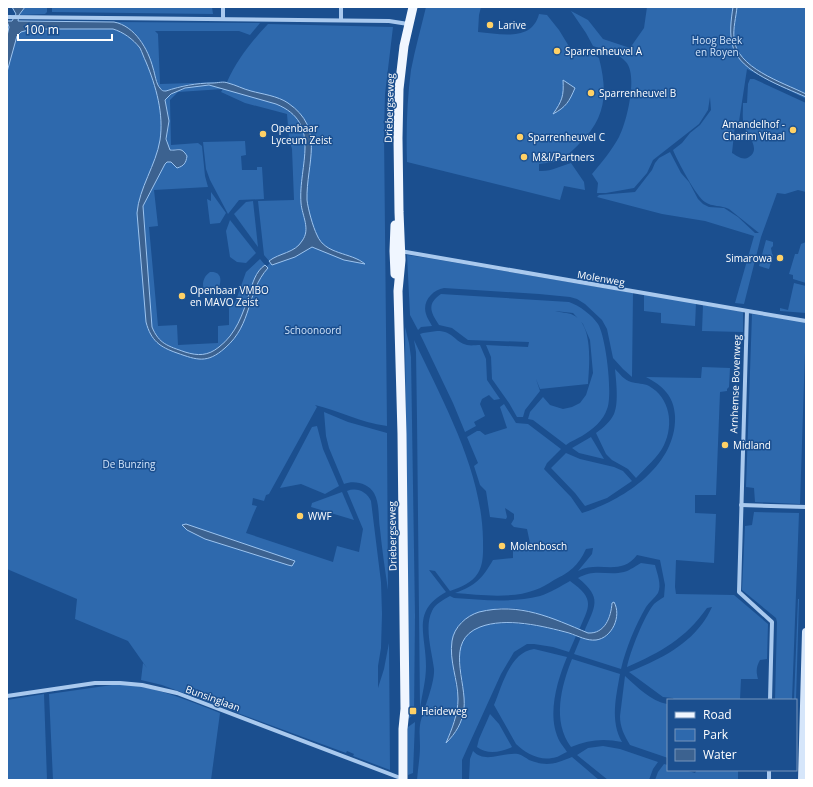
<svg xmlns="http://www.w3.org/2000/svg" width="813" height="787" viewBox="0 0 813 787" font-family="'Open Sans',sans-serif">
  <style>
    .green { fill: #2e69ad }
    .water { fill: #3c6290; stroke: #9cc4f0 }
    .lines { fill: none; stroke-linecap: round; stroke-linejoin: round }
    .street { stroke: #a9c9ee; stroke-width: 4 }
    .secondary { stroke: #d6e6fa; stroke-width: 8 }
    .primary { stroke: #f0f6ff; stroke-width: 9 }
    .poi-dot { fill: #ffd166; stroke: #1b4f8f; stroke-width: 1.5 }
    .labels { text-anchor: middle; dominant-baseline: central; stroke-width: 3; stroke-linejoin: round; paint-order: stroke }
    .poi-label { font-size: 10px; fill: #fff; stroke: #1b4f8f; text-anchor: start }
    .park-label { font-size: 10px; fill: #cfe3fa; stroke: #1b4f8f }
    .street-label { font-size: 10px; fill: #fff; stroke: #1b4f8f }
  </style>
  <rect width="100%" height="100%" fill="#1b4f8f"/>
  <g class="green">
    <polygon points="25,7 47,7 47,12 45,14 19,15"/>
    <polygon points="52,7 212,7 213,14 52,12"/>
    <path d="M 426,7 L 481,7 L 479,15 L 478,32 C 500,34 532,42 539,14 L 547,15 L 559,30 L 570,48 L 590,49 L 591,53 L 599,58 C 608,93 606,118 579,144 C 572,151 565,159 554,162 C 549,163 544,163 539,164 L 539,171 C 551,172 560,166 571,163 L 584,182 L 585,190 L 564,186 L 560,200 L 407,162 C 406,131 407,100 411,70 C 415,49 421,28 426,7 Z"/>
    <path d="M 647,7 L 806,7 L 806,99 L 747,69 L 738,128 L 735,125 L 732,153 C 737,156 743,161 749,157 C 762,149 746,134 744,126 C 742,119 743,110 743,103 L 747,103 L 748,84 L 750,79 L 754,79 L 806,103 L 806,192 L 798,190 L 785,194 L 777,193 L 761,237 L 744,304 L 735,303 L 754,236 L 705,221 L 662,214 L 597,197 L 599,195 L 635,192 L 652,170 L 655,163 L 659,158 L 670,152 L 681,173 L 689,182 L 698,199 L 703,204 L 709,207 L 724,208 L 738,217 L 755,233 L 759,233 L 729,209 C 721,205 712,207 705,202 C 697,198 677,160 673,150 L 682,143 L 690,133 L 700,125 L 711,110 L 710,97 L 708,110 L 699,124 L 653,160 L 647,173 L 634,188 L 606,193 L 597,193 L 598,183 L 592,174 C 602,162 612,150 619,137 C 627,122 638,75 626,62 C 619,53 604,50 593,46 L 586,33 L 571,11 L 588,20 L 603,39 L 630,48 L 644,28 Z"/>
    <path d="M 114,22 L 260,23 L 250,35 L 239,31 L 155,31 L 158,34 L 160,84 L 227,82 C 237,60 251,42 268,24 L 393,27 L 385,94 L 384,132 L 387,426 C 359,422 340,411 315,405 L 317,407 L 269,494 L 266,495 L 264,501 L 253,498 L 252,505 L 257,506 L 253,515 L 246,533 L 333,562 L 337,546 L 359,552 L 363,529 L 347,491 C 357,487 367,492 371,501 L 381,582 L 382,614 L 381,648 L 378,666 L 378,688 L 384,669 L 389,643 L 390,770 L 353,756 L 354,754 L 347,751 L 346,753 L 162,685 L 141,680 L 143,663 L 147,668 L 128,641 L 75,619 L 77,599 L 7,569 L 7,24 L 116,25 L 124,29 L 136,40 L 143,49 L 161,96 L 164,144 L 163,155 L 141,203 L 139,214 L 149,324 L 154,337 L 161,344 L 176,351 L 196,358 L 209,356 L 225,345 L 236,332 L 258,275 L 273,260 L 286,256 L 303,246 L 313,234 L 305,202 L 309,140 L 301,118 L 282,103 L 227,86 L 229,83 L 227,82 L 224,88 L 286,107 C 294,114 301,121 304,131 C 310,154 300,179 301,202 C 301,215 311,229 303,241 C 295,253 279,253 269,261 L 264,255 L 258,201 L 294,200 L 292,149 L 289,138 L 287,114 L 245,103 L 221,92 L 223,89 L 178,92 L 170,100 L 171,145 L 198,143 L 202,146 L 205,176 L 208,187 L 154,190 L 158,226 L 149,227 L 158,326 L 177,325 L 178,345 L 218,343 L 218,326 L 229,325 L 229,304 L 235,303 L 246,272 L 260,259 L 265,265 C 255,272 253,283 249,294 C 243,314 236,334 219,347 C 208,356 198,356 185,352 C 168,346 159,344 152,327 L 143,206 L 165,164 L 167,162 L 171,162 L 177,168 C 189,165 189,153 179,149 L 170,150 C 164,136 169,132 169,119 C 168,112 166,106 165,100 C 180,84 202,87 220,84 C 207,82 191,83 178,87 C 174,88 167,92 163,91 C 157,88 151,59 147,52 C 142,39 128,25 114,22 Z"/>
    <polygon points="245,141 246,155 241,156 242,170 257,170 257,167 262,167 264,199 239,200 228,214 210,180 206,169 203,142"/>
    <polygon points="211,192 226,213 220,223 210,224 207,199 211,201"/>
    <polygon points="253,201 258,247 234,214 246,202"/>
    <polygon points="230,220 256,253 246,263 237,262 230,257 226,231"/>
    <polygon points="766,240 773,242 773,246 771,248 772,254 773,255 769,269 759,266"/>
    <polygon points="806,242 806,283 793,279 793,275 789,274 795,254 798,254 801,244"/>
    <path d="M 407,255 L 428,258 L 633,293 L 632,377 L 623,369 L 613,358 L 607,329 L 602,320 L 585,304 L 577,299 L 570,297 L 539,294 L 444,288 C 432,290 422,302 426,314 C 427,318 430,322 432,326 L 421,327 L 418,330 L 410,315 Z"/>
    <path d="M 210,272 C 222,271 222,281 218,289 L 210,294 L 205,292 C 201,284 203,277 210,272 Z"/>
    <polygon points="794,283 806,286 806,313 780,311 780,308 788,310"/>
    <path d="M 441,294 L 569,302 C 580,306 592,315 598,324 C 606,337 613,396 607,409 C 604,420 592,430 582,436 C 577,439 571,441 566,445 L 533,420 L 528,419 L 530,412 L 543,397 L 550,405 L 563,409 L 572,407 L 580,403 L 586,395 L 593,373 L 590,340 L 583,324 L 573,313 L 555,311 C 560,313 568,312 573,315 C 594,325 589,366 588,384 L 540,389 L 536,379 L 540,391 L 525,410 L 523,417 L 517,417 L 509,403 L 492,379 L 491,357 L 486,345 L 528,347 L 529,342 L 468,340 L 452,328 L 439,325 C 431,313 426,304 441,294 Z"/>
    <polygon points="644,294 696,303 695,326 661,323 661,313 644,311"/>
    <polygon points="703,305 743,312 743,332 702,331"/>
    <polygon points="752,314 806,322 800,504 755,502 754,488 746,487"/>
    <polygon points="405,327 409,343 411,357 415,615 414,714 408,719"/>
    <path d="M 437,331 C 454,331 454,342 467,345 C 471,346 476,345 480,345 L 486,359 L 487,380 L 500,399 L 494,400 L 489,395 L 482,399 L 480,404 L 485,416 L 474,422 L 476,426 L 465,432 L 453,403 L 420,334 L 423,333 Z"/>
    <path d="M 414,340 C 443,402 482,470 483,540 C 483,551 484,563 478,573 C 472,583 461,587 450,591 L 435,571 L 429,570 L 446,592 C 411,611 426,634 426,666 C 426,681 422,694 420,709 L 417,419 L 416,352 Z"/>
    <path d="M 702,367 L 730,368 L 729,387 L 727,389 L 727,391 L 720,392 L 716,495 L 695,495 L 695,513 L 716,514 L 714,563 L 676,560 L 675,587 L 676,594 L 734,595 L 768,624 L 767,659 L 760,660 C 756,667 756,672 758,679 L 741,679 L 740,700 L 674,700 L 673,698 L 663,697 L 629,672 C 656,661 684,648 702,624 C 706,619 709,613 712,607 L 707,608 C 685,639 661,652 627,667 C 630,652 644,616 654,604 C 657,601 661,599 664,597 L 665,585 L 660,560 L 637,555 C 621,577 599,560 578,571 L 592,554 L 593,548 L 586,549 C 578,566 570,572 554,580 C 548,584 541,588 535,590 C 512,599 480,595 455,593 C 475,586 482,579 493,560 L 513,558 L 513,549 L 531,548 L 527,529 L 514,527 L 511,524 L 514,519 L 514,514 L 505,508 L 507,517 L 506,519 L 490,517 L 486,491 L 480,485 L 474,466 L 478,463 L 467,437 L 477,431 L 480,431 L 485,435 L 507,428 L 500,407 L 504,404 L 516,423 L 528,424 L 561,449 L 547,463 L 544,469 L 571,497 L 582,513 C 624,500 677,465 675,416 C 674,396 663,386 646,377 L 701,378 Z"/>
    <path d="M 615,369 C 620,374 624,380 631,382 C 637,384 644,383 649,386 C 670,398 674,424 664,445 C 659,456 645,468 636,478 L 628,469 L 612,460 L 606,454 L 596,433 C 603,428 611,421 614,414 C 619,403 616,380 615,369 Z"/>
    <path d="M 324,412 L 348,422 L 387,433 L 388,590 C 385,570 382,549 380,529 C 378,517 380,504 374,493 C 368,483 354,480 344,484 L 329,448 L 326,436 Z"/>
    <polygon points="317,426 323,449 339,486 325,494 301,484 280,488 312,427"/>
    <polygon points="591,437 604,459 579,453 572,448"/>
    <polygon points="566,453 580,459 614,467 623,471 632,481 607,498 585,506 575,493 551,468"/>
    <polygon points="342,492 354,520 311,507 312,503"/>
    <polygon points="754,512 799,513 792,700 775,700 777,622 776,618 742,590 745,526 752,525"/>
    <path d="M 641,563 L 655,565 C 657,573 662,585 658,593 C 655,598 649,602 646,607 C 635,626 626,648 621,669 L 574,654 L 581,637 L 586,639 L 609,634 L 612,603 C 610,618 603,640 584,632 C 595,606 603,598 578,578 C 595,568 607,576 624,572 C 631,570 635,566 641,563 Z"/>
    <path d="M 570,581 C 595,599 590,605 579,630 L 535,613 L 520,609 L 507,608 L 498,608 L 462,621 L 454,634 L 452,642 L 452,660 L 458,699 L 456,715 L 447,742 C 451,737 455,732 458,727 C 468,712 463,687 461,670 C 460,662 459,653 460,646 C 469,608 552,627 576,636 L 569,652 L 553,647 L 534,644 L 527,644 L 514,652 L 501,674 L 466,751 L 462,760 L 462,780 L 417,780 C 418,768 420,757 420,746 C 420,739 419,732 420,725 C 423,710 435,684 434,669 C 432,652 424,627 432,611 C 435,604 443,600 450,596 L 454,598 C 483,600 511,603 540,596 C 550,593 561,586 570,581 Z"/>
    <polygon points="798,599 799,599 796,700 794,700"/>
    <path d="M 534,649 L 567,657 C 557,681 546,717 560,742 C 562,745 565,749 567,752 C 562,754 557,758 552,758 C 539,761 524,752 516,744 L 494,705 C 502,686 510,652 534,649 Z"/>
    <path d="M 572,659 L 620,674 C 616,697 610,721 622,742 C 603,738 588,740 571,747 C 552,721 561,687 572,659 Z"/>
    <path d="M 625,676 C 637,687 651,701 667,704 L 668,708 L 668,758 L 630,745 C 624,735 620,727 620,716 Z"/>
    <path d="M 119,684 C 155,686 187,700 220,713 L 211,780 L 53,780 L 49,694 Z"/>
    <polygon points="44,694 47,780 7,780 7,700"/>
    <path d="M 490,714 L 499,724 L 512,747 C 502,752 487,755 477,747 L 479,739 Z"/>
    <polygon points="415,722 413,773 408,775 408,727"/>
    <polygon points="603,746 620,749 658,762 653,769 649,780 608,780 577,755 588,748"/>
    <path d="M 473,751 C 485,764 503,752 518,754 C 522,755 526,758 529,760 C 547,767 555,764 572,757 L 599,780 L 469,780 L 470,759 Z"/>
    <polygon points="664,764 668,765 668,770 685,770 695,773 697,770 738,770 738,780 655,780 658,772"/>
  </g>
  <g class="water">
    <path d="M 12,7 L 25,7 L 19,15 L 18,21 L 114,22 C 135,26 148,49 153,68 C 155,74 156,84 160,88 C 162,91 163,91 166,91 C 181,86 196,83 213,83 C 218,83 223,81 228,83 C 236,85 243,89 251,91 C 262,94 278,96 288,103 C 326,129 306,163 307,200 C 308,209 313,227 317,235 C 325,255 351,252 365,264 L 344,260 L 312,247 L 295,257 L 272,265 L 269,261 C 279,253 295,253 302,241 C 311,229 302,216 301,203 C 298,166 323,123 276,104 L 209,85 L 185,88 L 171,94 L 165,100 L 169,121 L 166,139 L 170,150 C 178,151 181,146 187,156 C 186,163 184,166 177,168 L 171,162 L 167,162 L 165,164 L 143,206 L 152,327 C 159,344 168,346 185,352 C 198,356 208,356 219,347 C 236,334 243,314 249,294 C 253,283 255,272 265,265 L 268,268 C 246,292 253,324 225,348 C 207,364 197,360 177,353 C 160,347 151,341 146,322 L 137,213 C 139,188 156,165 160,140 C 164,114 156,86 146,62 C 144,58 142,52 140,48 C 133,39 123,32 113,29 L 32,29 L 21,32 L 17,36 L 7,72 L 7,36 L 9,27 L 7,21 L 12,21 L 16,14 Z"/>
    <path d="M 733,7 L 737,7 C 736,17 733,28 734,38 C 736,68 782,82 806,94 L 806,97 C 784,87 740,72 733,47 C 729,34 731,20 733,7 Z"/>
    <path d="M 563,80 L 575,88 C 569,102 566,107 553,114 C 562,101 564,96 563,80 Z"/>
    <polygon points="186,524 295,561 292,566 288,565 205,539 187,530 182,525"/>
    <path d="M 614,602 C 622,616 612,638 596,640 C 587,641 578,636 569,633 C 543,626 506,617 480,627 C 444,641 467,681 464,709 C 462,723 456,733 446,743 C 452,729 458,714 458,699 C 458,680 449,661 452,641 C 454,627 466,616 479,612 C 520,602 552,618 588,633 C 605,634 611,617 612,603 Z"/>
  </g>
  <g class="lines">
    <g class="street">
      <polyline points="223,7 223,19"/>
      <polyline points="7,17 389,21 408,24"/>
      <polyline points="341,20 341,7"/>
      <polyline points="400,251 806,321"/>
      <polyline points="747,311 739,592 772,622 770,700"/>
      <polyline points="741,505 806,507"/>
      <polyline points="7,696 95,683 120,683 142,685 177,693 403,779"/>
      <polyline points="769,780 769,770"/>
    </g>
    <polyline class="secondary" points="802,780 806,632"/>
    <g class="primary">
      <polyline points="395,225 394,251 395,274"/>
      <polyline points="403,780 403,729 405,709 402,434 398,291 401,260 399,212 398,138 399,89 404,46 413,7"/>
    </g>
  </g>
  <g class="poi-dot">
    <circle cx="490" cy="25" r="4"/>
    <circle cx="557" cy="51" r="4"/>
    <circle cx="591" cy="93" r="4"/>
    <circle cx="793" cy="130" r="4"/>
    <circle cx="263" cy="134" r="4"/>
    <circle cx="520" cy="137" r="4"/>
    <circle cx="524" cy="157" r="4"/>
    <circle cx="780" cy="258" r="4"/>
    <circle cx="182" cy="296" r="4"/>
    <circle cx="725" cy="445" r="4"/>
    <circle cx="300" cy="516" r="4"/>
    <circle cx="502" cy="546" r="4"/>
    <rect x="409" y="707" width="8" height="8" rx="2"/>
  </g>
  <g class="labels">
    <g class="poi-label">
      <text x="498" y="25">Larive</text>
      <text x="565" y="51">Sparrenheuvel A</text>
      <text x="599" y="93">Sparrenheuvel B</text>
      <text x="785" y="124" text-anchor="end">Amandelhof -<tspan x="785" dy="12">Charim Vitaal</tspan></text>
      <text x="271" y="128">Openbaar<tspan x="271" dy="12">Lyceum Zeist</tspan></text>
      <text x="528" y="137">Sparrenheuvel C</text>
      <text x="532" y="157">M&amp;I/Partners</text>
      <text x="772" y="258" text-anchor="end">Simarowa</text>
      <text x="190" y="290">Openbaar VMBO<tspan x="190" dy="12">en MAVO Zeist</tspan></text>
      <text x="733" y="445">Midland</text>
      <text x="308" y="516">WWF</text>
      <text x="510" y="546">Molenbosch</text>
      <text x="421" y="711">Heideweg</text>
    </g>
    <g class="park-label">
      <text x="717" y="40">Hoog Beek<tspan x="717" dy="12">en Royen</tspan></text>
      <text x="313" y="330">Schoonoord</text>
      <text x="129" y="464">De Bunzing</text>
    </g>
    <g class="street-label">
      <text transform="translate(389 108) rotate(-88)">Driebergseweg</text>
      <text transform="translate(601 278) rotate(10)">Molenweg</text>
      <text transform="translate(735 384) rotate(-88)">Arnhemse Bovenweg</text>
      <text transform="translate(392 536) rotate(-91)">Driebergseweg</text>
      <text transform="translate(213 698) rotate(20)">Bunsinglaan</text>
    </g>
  </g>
  <rect width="813" height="787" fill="none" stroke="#ffffff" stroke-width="16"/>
  <rect x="667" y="699" width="130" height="72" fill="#1b4f8f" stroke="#7695bc"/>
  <rect x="675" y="712" width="20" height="6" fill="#f0f6ff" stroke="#7695bc"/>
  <text x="703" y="719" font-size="12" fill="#ffffff">Road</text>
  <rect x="675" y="729" width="20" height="12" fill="#2e69ad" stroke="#7695bc"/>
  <text x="703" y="739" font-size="12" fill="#ffffff">Park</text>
  <rect x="675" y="749" width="20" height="12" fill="#3c6290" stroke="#7695bc"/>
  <text x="703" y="759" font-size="12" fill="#ffffff">Water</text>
  <path d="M18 34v6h94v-6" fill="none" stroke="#ffffff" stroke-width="2"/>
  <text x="24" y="34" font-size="12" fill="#ffffff" stroke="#1b4f8f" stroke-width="3" paint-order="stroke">100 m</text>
</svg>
